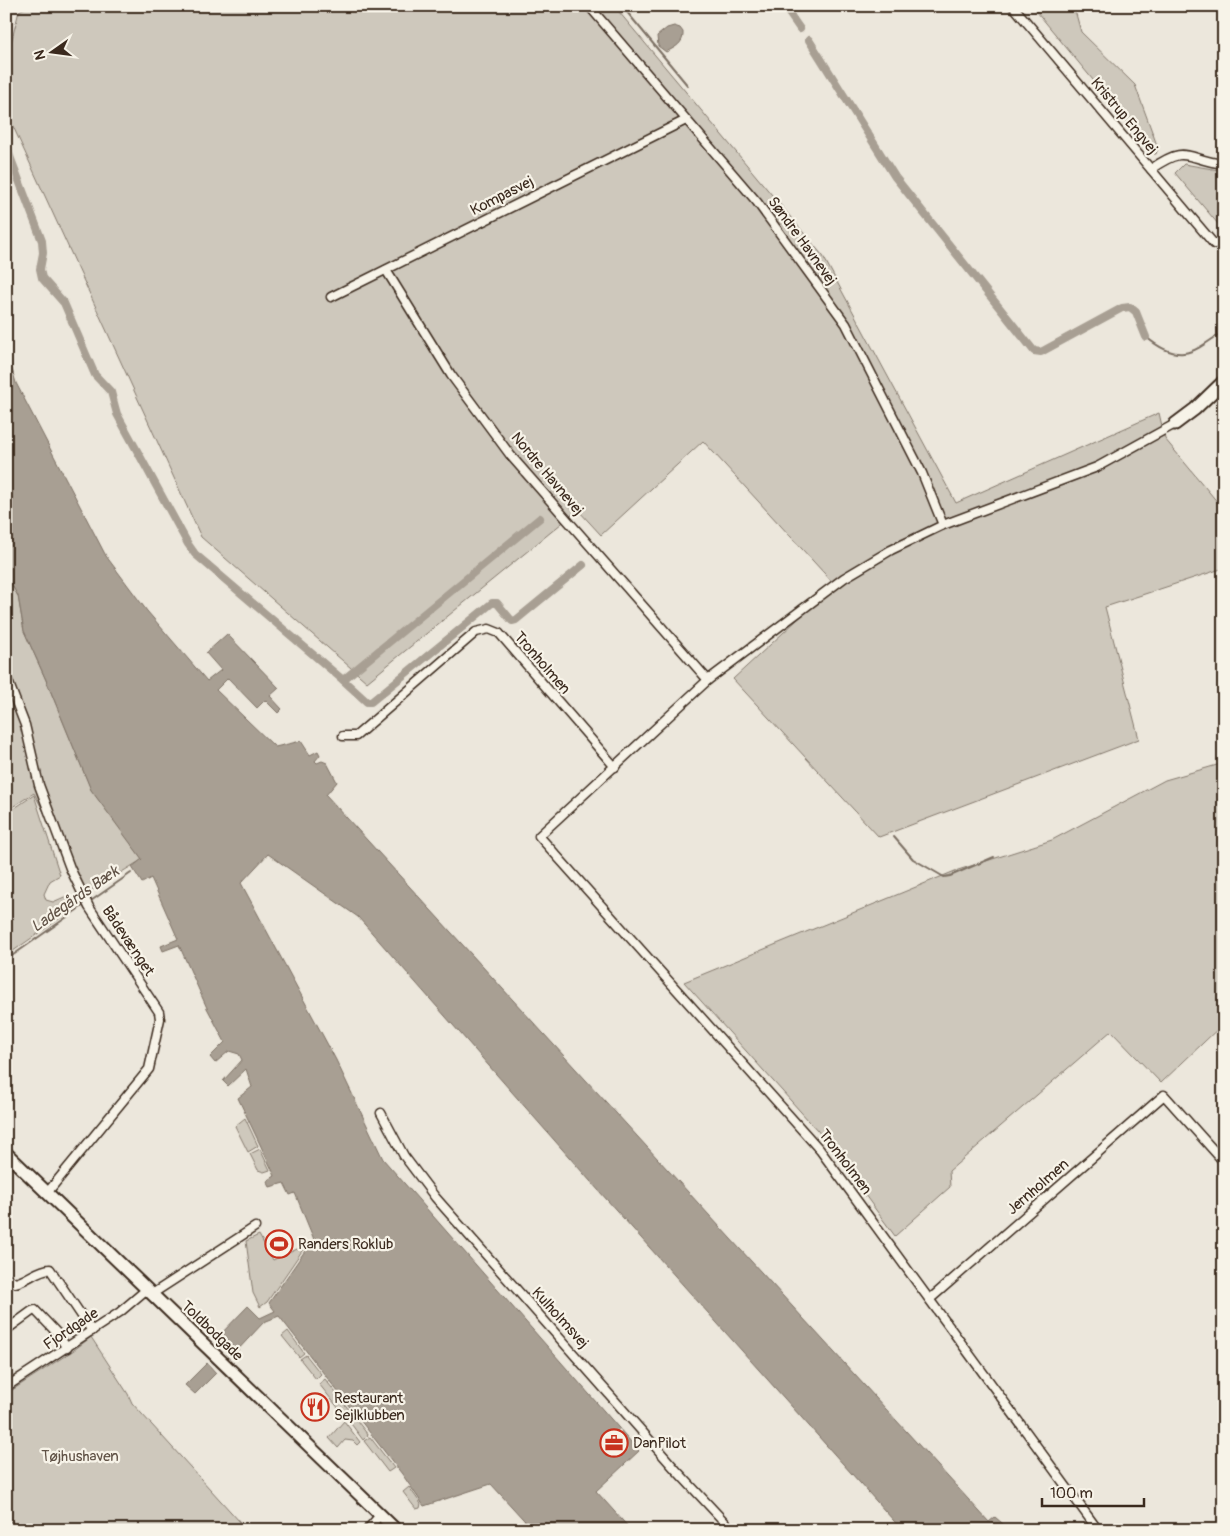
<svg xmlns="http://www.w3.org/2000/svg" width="1230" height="1536" viewBox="0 0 1230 1536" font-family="Pangolin,sans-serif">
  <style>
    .green { fill: #cec8bc; stroke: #84796d }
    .water { fill: #a89f93; stroke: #7c7064 }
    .pier { fill: #ece7dc }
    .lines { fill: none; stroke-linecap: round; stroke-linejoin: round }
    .stream { stroke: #7c7064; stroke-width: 2 }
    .canal { stroke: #a89f93; stroke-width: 8 }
    .street-casing { stroke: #3b2a1e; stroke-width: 11 }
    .secondary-casing { stroke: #3b2a1e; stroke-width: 15 }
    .street { stroke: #f7f3e8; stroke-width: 8 }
    .secondary { stroke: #f7f3e8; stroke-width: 11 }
    .labels { text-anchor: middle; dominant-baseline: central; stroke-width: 4.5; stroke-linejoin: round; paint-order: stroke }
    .street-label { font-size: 15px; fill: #3b2a1e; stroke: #f7f3e8 }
    .poi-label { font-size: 15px; fill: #3b2a1e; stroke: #f7f3e8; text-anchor: start }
    .park-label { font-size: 15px; fill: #605246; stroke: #f7f3e8 }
    .water-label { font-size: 16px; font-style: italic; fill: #615347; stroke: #f7f3e8 }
  </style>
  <rect width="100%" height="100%" fill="#ece7dc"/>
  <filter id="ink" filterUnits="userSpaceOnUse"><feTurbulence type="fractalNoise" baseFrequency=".02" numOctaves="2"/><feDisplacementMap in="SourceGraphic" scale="10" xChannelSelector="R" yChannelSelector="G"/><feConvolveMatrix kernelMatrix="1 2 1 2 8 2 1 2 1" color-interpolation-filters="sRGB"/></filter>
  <g filter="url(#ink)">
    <g class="green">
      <polygon points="29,6 614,6 823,256 956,503 1159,413 1165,439 1224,510 1224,568 1105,607 1139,739 879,837 733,679 835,585 703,441 601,535 578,510 367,682 201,537 12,124 7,59 19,11"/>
      <polygon points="1032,6 1067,6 1076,14 1081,32 1135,85 1158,148 1156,154 1154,154"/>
      <polygon points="1184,164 1224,171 1224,231 1175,173"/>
      <polygon points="6,575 18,596 24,631 46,680 91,789 143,859 86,894 34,793 6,811"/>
      <polygon points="1224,763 1224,1023 1161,1083 1111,1031 949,1171 950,1187 895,1236 818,1131 684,982 955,871 1052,840 1165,780"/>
      <polygon points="34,795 60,875 50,881 44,894 46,900 53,902 69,895 76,907 6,956 6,814"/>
      <polygon points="245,1118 258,1146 248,1152 235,1126"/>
      <polygon points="260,1149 270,1170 264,1172 258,1170 250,1154"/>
      <polygon points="259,1235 273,1260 306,1245 267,1302 260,1307 253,1293 246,1241"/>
      <polygon points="288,1331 304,1353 299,1357 282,1336"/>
      <polygon points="91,1337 128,1394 132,1403 240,1522 238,1526 241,1530 18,1530 6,1512 6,1394 74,1350"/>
      <polygon points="306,1355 321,1374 316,1379 300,1359"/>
      <polygon points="325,1379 350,1411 344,1415 319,1384"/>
      <polygon points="351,1413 368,1435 363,1440 346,1417"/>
      <polygon points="344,1421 360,1442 357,1445 353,1441 345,1440 338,1448 329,1438"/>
      <polygon points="370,1437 394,1468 388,1472 364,1441"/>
      <polygon points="409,1487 421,1504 420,1508 416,1509 403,1492"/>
    </g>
    <g class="water">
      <path d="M 674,26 L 680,28 L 683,32 C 684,43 676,47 666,52 L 658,46 L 657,36 L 667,28 Z"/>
      <polygon points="6,349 16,383 106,556 147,611 207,681 221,670 206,653 227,634 279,688 270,696 282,709 278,713 265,700 257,708 228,678 216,690 275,747 301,741 310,755 318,751 320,755 315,761 317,763 322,761 327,763 337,782 326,795 989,1522 995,1517 1010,1530 902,1530 591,1182 358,917 268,854 241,883 336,1060 383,1159 639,1451 596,1491 631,1530 533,1530 491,1484 424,1506 402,1474 279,1316 264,1322 232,1356 215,1340 248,1306 260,1318 275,1311 269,1303 309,1245 315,1242 295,1193 290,1195 284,1183 270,1187 267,1181 275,1176 238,1098 252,1087 246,1069 228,1086 223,1081 242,1060 239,1054 229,1051 215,1063 210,1057 225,1042 207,1008 179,945 163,951 161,946 178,939 151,878 142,883 132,867 142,859 91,790 46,680 24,631 18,596 6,575"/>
      <polygon points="207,1363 216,1373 195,1394 185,1385"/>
    </g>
    <polygon class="pier" points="620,1429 621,1431 617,1436 628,1449 619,1456 605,1442"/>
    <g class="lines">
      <g class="stream">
        <polyline points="622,6 688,86"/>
        <path d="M 1146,337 C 1180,365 1192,353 1224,331"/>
        <polyline points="894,837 913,859 944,877 950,876 994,857"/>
        <polyline points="88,903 131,873"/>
        <polyline points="6,960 84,905"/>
      </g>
      <g class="canal">
        <polyline points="784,6 800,29"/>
        <polyline points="809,40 895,177 1034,351 1041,352 1122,308 1130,307 1136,312 1146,337"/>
        <polyline points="6,146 42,241 43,253 40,269 42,278 64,303 95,375 111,392 117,414 188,544 195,554 343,680 367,702 371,702 492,603 497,603 512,621 516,620 583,565"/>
        <polyline points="343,680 540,518"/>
      </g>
      <g class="street-casing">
        <g id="street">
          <polyline points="589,6 757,202 846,324 922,473 943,525"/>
          <polyline points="1013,6 1214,244"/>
          <path d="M 1151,169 C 1188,143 1186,160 1224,164"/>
          <polyline points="386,270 451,375 511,456 708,680"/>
          <polyline points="331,297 686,120"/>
          <polyline points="6,676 25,725 39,785 70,868 89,907 159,1012 160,1019 149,1069 47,1193"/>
          <polyline points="343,736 356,736 476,632 489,629 499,633 615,767"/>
          <polyline points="381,1113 404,1156 435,1197 676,1470 732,1530"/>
          <path d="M 6,1277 L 15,1283 C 27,1281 38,1269 50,1269 L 92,1331"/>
          <polyline points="152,1294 255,1227"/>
          <polyline points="930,1299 1164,1095 1224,1162"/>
          <polyline points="6,1330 32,1311 35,1310 56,1332 67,1348"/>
          <polyline points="6,1387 120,1312 147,1289"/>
          <polyline points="367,1530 380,1515"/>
          <polyline points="1098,1530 820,1150 539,836 708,680 844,578 891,550 943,525 1097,467 1175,424"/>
        </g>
      </g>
      <g class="secondary-casing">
        <g id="secondary">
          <polyline points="1175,424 1195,409 1224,381"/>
          <polyline points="6,1153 396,1530"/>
          <polyline points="6,1527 8,1530"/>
        </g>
      </g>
      <use href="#street" class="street"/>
      <use href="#secondary" class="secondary"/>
    </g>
  </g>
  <defs>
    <g id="stadium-ring" transform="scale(1.4375)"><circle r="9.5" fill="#f7f3e8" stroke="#c8321e" stroke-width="1.5"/><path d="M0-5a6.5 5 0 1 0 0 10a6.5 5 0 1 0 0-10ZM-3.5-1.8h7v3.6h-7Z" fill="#c8321e"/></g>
    <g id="restaurant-ring" transform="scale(1.4375)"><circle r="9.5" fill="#f7f3e8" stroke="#c8321e" stroke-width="1.5"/><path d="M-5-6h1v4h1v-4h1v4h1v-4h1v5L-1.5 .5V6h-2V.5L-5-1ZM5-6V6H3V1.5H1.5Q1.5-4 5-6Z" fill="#c8321e"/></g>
    <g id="office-ring" transform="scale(1.4375)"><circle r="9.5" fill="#f7f3e8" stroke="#c8321e" stroke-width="1.5"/><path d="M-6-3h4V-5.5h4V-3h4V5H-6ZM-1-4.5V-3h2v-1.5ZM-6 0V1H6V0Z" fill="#c8321e"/></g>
  </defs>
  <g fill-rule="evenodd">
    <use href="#stadium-ring" x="279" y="1244"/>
    <use href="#restaurant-ring" x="315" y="1407"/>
    <use href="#office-ring" x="614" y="1443"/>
  </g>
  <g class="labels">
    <g class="street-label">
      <text transform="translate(1124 116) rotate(50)">Kristrup Engvej</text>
      <text transform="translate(502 196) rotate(-27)">Kompasvej</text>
      <text transform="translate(802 241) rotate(54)">Søndre Havnevej</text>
      <text transform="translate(547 474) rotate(50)">Nordre Havnevej</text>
      <text transform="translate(542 663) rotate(49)">Tronholmen</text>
      <text transform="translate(128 941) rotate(56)">Bådevænget</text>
      <text transform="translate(845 1162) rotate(53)">Tronholmen</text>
      <text transform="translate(1038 1187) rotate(-41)">Jernholmen</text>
      <text transform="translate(560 1318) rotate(48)">Kulholmsvej</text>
      <text transform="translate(71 1329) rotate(-34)">Fjordgade</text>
      <text transform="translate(212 1331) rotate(44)">Toldbodgade</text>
    </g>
    <g class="poi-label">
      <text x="298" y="1244">Randers Roklub</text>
      <text x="334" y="1398">Restaurant<tspan x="334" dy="17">Sejlklubben</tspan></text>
      <text x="633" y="1443">DanPilot</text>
    </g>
    <g class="park-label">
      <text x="80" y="1456">Tøjhushaven</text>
    </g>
    <g class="water-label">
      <text transform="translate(75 899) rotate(-35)">Ladegårds Bæk</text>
    </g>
  </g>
  <rect width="1230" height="1536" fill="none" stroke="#f7f3e8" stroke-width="25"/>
  <rect x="12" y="12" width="1205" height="1511" fill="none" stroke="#3b2a1e" stroke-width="2" filter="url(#ink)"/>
  <g transform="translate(52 52) rotate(256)" stroke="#f7f3e8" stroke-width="4" paint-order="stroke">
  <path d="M0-4L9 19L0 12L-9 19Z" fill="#3b2a1e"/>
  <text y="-8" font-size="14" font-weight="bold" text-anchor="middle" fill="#3b2a1e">N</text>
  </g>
  <path d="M1042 1498v8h102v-8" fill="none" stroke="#3b2a1e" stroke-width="2.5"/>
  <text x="1050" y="1498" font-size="15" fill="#3b2a1e" stroke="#f7f3e8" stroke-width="4" paint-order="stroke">100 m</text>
</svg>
